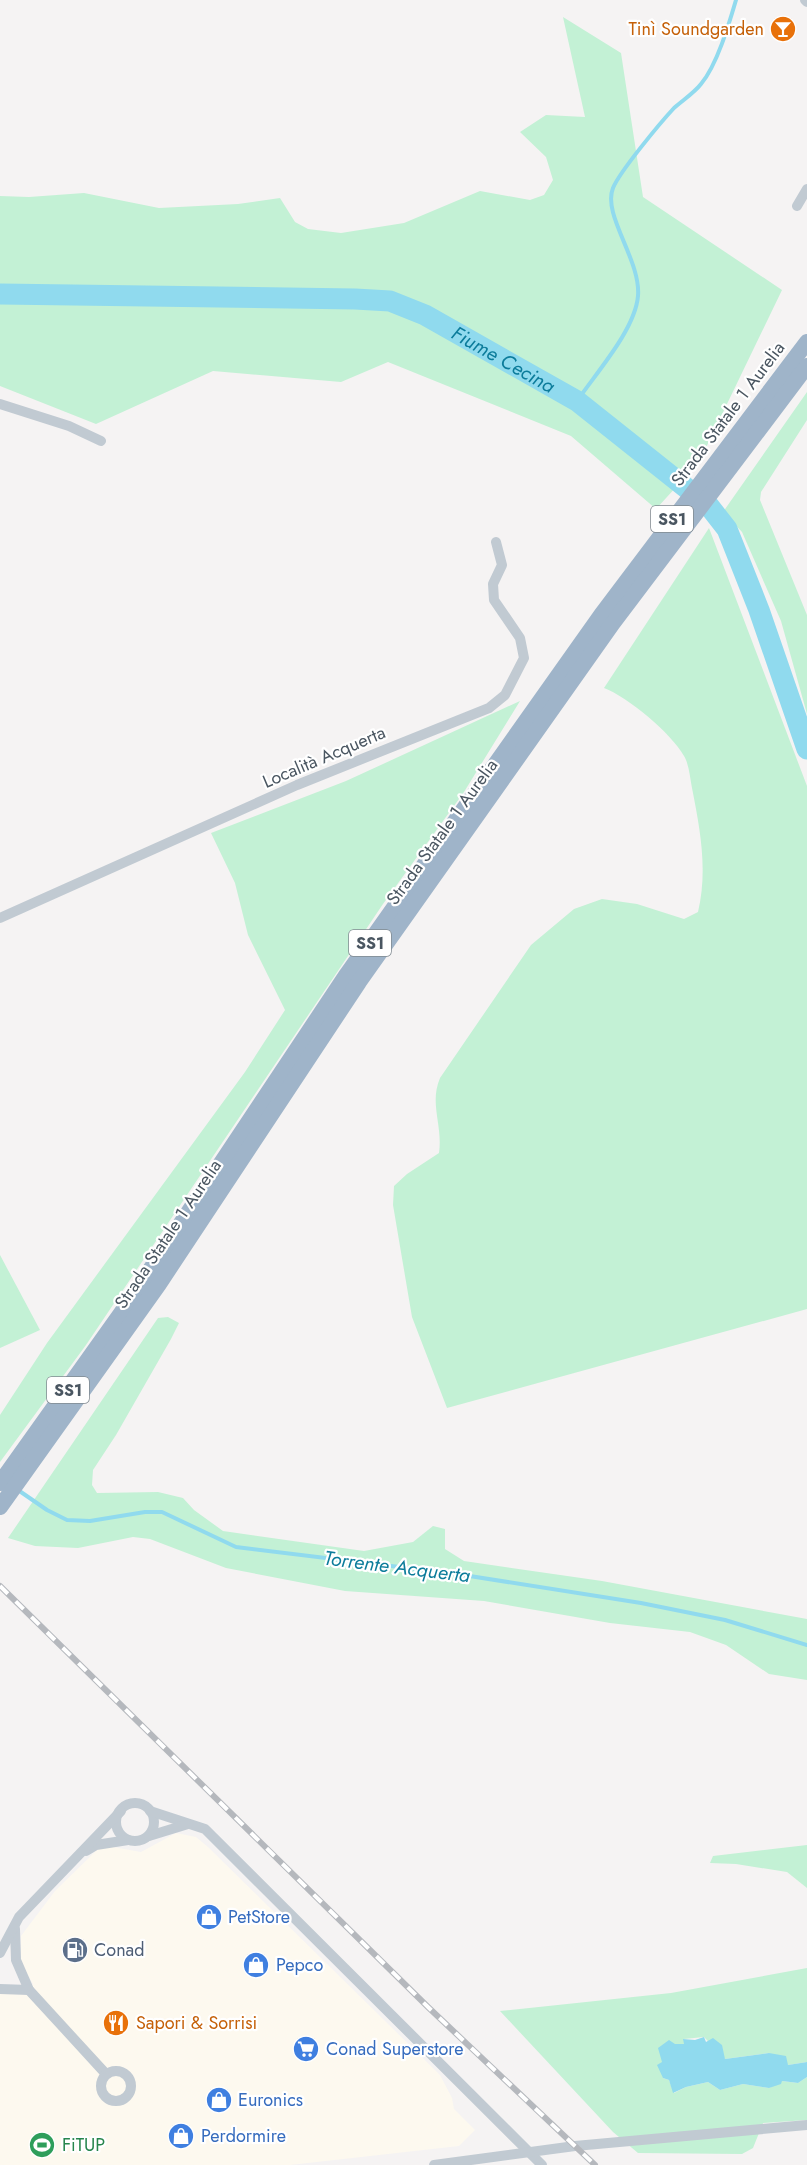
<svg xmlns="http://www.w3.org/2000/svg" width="807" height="2165" viewBox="0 0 807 2165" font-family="Jost,sans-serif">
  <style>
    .commercial { fill: #fdf9ef }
    .green { fill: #c3f1d5 }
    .water { fill: #90daee }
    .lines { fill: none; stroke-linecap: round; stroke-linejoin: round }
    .stream { stroke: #90daee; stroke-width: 4 }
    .river { stroke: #90daee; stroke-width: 21 }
    .minor { stroke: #c1cad2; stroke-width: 10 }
    .trunk { stroke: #9fb4c9; stroke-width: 16 }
    .rail-casing { stroke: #b5b8bd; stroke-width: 6 }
    .rail { stroke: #fff; stroke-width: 4; stroke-dasharray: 11; stroke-linecap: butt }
    .labels { text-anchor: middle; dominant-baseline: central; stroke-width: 4.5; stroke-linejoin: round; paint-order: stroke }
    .shield { fill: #fff; stroke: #808990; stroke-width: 1.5 }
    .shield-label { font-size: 16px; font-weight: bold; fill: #4a5661 }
    .food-label { font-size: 18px; fill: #c56008; stroke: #fff; text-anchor: end }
    .street-label { font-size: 18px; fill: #4a5661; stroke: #fff }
    .shop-label { font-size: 18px; fill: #366cbe; stroke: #fff; text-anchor: start }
    .service-label { font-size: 18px; fill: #4e5e75; stroke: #fff; text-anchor: start }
    .leisure-label { font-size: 18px; fill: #27864d; stroke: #fff; text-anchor: start }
    .water-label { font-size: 20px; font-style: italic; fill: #0c7c9b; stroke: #fff }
  </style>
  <rect width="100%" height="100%" fill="#f5f3f3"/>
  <polygon class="commercial" points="176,1833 196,1837 208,1847 440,2075 452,2098 454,2109 475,2130 459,2146 290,2165 0,2165 0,1993 22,1993 33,1984 21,1963 21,1936 55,1891 99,1848 108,1846 141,1852"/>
  <g class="green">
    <polygon points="563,17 621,53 643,197 782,290 699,462 656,509 571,436 388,362 341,382 213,371 96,424 0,386 0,196 29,197 84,193 159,208 238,204 280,198 295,222 308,229 341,233 404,223 480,191 530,200 544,195 553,180 546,157 520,132 546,115 585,117"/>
    <polygon points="807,392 807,420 761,492 760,500 807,615 807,714 781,621 742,532 723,512"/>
    <path d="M 709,528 L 807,786 L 807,1309 L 447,1408 L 412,1317 L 393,1205 L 394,1186 L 407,1174 L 439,1153 C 443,1125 429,1104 440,1078 L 531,945 L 574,909 L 602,899 L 637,904 L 684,919 L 698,912 C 708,870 700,829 692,788 C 690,778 689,764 684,756 C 671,733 628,697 604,688 Z"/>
    <polygon points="520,701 464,792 383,904 86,1345 0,1462 0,1415 47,1343 245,1072 285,1010 248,935 235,883 211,833 346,781"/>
    <polygon points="0,1255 40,1330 0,1348"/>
    <polygon points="168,1317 179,1323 171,1339 116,1435 93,1470 92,1485 97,1493 158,1492 183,1498 194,1510 223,1531 364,1551 413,1542 433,1526 445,1529 445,1549 464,1561 602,1581 807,1619 807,1680 769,1674 726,1645 690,1632 610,1623 484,1601 345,1591 226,1568 150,1539 133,1537 78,1548 35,1546 8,1538 158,1318"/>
    <polygon points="807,1845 807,1888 787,1872 736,1864 710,1863 713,1856"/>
    <polygon points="807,1968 807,2062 788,2065 769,2053 725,2059 704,2037 684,2039 685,2044 675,2044 662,2062 663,2078 669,2080 674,2093 686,2087 708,2082 720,2090 743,2084 769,2088 782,2081 798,2083 807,2077 807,2120 763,2123 753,2148 742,2154 638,2153 613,2132 500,2011 671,1993"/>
  </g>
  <polygon class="water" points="704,2037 706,2042 713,2038 722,2045 725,2059 769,2053 786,2056 788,2065 807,2062 807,2077 798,2083 782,2081 781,2084 769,2088 743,2084 720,2090 708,2082 686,2087 673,2093 669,2080 663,2078 657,2065 662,2062 658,2048 669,2040 675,2044 684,2044 683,2039 695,2040"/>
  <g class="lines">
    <g class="stream">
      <path d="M 577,401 C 596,373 635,330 638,296 C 641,260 602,215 613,188 C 620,171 661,122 674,108 C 683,100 694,93 701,84 C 717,65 729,24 736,0"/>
      <polyline points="18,1490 47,1510 67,1520 90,1521 145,1512 162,1512 236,1547 457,1574 641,1603 725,1620 807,1645"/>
    </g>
    <path class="river" id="s1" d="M 0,294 L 355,299 L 390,301 L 425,315 L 577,401 L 709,506 L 727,529 L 759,610 L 807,749"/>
    <g class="minor">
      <polyline points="805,0 807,2"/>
      <polyline points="797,206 807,189"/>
      <polyline points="0,404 69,426 101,441"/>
      <polyline points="0,918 297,785 489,708 505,695 524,658 520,638 494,600 493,584 502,565 496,542"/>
      <circle cx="135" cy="1822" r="19"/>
      <polyline points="150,1811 205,1829 542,2165"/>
      <polyline points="149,1836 188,1824"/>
      <polyline points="86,1851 96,1845 128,1840"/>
      <polyline points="15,1929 16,1960 29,1990 106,2074"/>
      <polyline points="0,1953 19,1917 121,1811"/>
      <polyline points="0,1989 29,1990"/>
      <circle cx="116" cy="2086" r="15"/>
      <polyline points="434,2165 575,2146 807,2125"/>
    </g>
    <g class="trunk">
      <polyline points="0,1483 122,1312 347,974 601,615 807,342"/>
      <polyline points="0,1507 159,1284 359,982 613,623 807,366"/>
    </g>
    <g class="rail-casing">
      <polyline id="rail" points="0,1586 429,2008 595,2165"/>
    </g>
    <use href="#rail" class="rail"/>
  </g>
  <defs>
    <g id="bar-disc" transform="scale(1.35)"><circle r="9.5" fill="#e8710a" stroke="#fff"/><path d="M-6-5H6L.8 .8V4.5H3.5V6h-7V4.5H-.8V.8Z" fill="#fff"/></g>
    <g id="shop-disc" transform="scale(1.35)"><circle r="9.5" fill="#3f7fe0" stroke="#fff"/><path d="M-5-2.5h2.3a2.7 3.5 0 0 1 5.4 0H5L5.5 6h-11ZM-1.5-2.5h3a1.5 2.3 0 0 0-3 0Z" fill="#fff"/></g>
    <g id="fuel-disc" transform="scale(1.35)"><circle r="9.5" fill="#5c6f8a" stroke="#fff"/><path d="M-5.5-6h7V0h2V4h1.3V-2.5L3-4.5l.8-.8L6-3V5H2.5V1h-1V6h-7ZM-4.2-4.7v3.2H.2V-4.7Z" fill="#fff"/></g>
    <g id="restaurant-disc" transform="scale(1.35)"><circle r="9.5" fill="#e8710a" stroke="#fff"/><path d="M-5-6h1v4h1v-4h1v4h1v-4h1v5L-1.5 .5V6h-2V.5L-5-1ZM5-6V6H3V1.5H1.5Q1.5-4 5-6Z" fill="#fff"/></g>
    <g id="supermarket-disc" transform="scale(1.35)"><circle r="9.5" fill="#3f7fe0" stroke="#fff"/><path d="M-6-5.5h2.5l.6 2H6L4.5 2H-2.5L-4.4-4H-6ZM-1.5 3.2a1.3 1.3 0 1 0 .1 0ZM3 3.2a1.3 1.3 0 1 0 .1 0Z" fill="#fff"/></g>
    <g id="stadium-disc" transform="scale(1.35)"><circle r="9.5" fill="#2e9e5b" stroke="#fff"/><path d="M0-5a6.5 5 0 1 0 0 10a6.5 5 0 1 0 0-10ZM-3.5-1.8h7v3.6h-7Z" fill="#fff"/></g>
  </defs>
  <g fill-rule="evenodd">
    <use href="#bar-disc" x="783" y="29"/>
    <use href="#shop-disc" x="209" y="1917"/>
    <use href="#fuel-disc" x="75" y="1950"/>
    <use href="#shop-disc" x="256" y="1965"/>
    <use href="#restaurant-disc" x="116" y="2023"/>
    <use href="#supermarket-disc" x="306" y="2049"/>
    <use href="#shop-disc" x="219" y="2100"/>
    <use href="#shop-disc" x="181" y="2136"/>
    <use href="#stadium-disc" x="42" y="2145"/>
  </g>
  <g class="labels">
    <g class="shield">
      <rect x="651" y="506" width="42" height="26" rx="4.5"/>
      <rect x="349" y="930" width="42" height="26" rx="4.5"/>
      <rect x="47" y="1377" width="42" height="26" rx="4.5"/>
    </g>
    <g class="shield-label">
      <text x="672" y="519">SS1</text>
      <text x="370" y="943">SS1</text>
      <text x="68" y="1390">SS1</text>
    </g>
    <g class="food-label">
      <text x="764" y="29">Tinì Soundgarden</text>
      <text x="136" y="2023" text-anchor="start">Sapori &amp; Sorrisi</text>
    </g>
    <g class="street-label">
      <text transform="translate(728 414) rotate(-53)">Strada Statale 1 Aurelia</text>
      <text transform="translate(324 757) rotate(-23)">Località Acquerta</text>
      <text transform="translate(442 832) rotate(-54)">Strada Statale 1 Aurelia</text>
      <text transform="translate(168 1234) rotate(-56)">Strada Statale 1 Aurelia</text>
    </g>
    <g class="shop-label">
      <text x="228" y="1917">PetStore</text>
      <text x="276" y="1965">Pepco</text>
      <text x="326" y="2049">Conad Superstore</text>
      <text x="238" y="2100">Euronics</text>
      <text x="201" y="2136">Perdormire</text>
    </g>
    <g class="service-label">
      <text x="94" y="1950">Conad</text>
    </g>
    <g class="leisure-label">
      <text x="62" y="2145">FiTUP</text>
    </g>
    <g class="water-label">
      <text stroke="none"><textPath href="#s1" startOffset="518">Fiume Cecina</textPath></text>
      <text transform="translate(397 1567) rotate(7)">Torrente Acquerta</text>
    </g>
  </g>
</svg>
